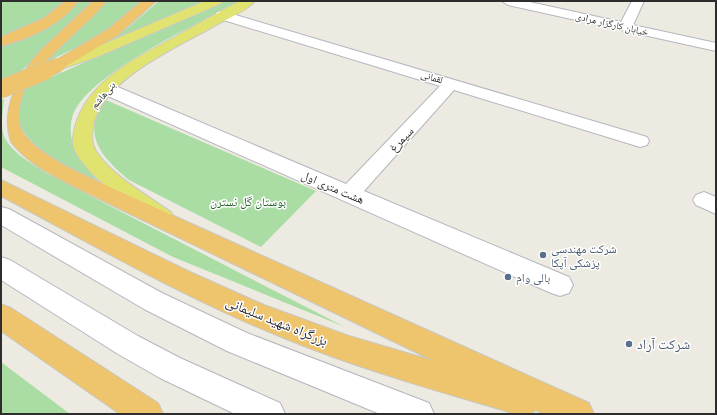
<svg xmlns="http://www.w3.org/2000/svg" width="717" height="415" viewBox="0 0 717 415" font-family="Ubuntu,'Noto Naskh Arabic',sans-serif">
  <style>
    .green { fill: #aadda4 }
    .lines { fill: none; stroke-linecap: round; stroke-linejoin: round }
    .minor-casing { stroke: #b5b5bf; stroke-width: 2 }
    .major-casing { stroke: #c8c8c8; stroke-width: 2 }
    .highway-casing { stroke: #c8c8c8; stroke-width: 2 }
    .minor { fill: #fff; fill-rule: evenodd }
    .major { fill: #e1e371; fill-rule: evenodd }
    .highway { fill: #eec46c; fill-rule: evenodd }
    .highway-bridge-far1-casing { stroke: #c8c8c8; stroke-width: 16; stroke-linecap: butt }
    .highway-bridge-casing { stroke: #c8c8c8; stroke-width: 19; stroke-linecap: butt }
    .highway-bridge-far1 { stroke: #eec46c; stroke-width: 14 }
    .highway-bridge { stroke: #eec46c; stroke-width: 18 }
    .service-dot { fill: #5c6f8a; stroke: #fff; stroke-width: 1.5 }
    .labels { text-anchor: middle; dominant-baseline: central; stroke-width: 3; stroke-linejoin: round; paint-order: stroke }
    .far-street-label { font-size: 10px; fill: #2d2d2d; stroke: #fff }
    .street-label { font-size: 12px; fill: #2d2d2d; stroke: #fff }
    .park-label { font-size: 12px; fill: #236426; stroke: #fff }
    .service-label { font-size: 12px; fill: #4e5e75; stroke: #fff; text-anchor: start }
    .near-street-label { font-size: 14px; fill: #2d2d2d; stroke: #fff }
    .near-service-label { font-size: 14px; fill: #4e5e75; stroke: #fff; text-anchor: start }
  </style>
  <rect width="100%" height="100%" fill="#edebe1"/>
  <g class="green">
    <path d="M 1,1 L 63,1 C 50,21 22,30 1,39 Z"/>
    <polygon points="80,1 94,1 17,75 1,81 1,46 65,15"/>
    <path d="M 105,1 L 141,1 C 114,29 81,46 46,62 Z"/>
    <polygon points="159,1 207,1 80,55 124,31"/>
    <path d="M 224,1 L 240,1 C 202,22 82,76 72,118 C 65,147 87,170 106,189 C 84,176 28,149 20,124 C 16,114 20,101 22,90 Z"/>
    <path d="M 4,99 C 3,110 0,125 4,136 C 11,153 32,163 46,173 L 345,327 L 173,257 L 1,167 L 1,100 Z"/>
    <path d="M 106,100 L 316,191 L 261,247 L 129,180 C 110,164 86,143 97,115 C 99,110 103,105 106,100 Z"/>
    <polygon points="1,362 70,414 1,414"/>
  </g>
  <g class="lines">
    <g class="minor-casing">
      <g id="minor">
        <polygon points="502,1 525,1 621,22 632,1 644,1 633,25 716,43 716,51 508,5"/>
        <polygon points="222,11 647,137 649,141 647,145 640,147 454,90 364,191 569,277 573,285 569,293 560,296 551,293 101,93 99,89 101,85 107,84 113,85 346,184 440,86 217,18 215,15 217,12"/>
        <polygon points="704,192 716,197 716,214 696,205 693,200 696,195"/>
        <polygon points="1,207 9,209 162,293 247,333 429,403 434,414 380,414 227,351 144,309 1,225"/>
        <polygon points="1,257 10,260 138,336 180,358 280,403 285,414 235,414 160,378 118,354 1,280"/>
      </g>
    </g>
    <g class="major-casing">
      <g id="major">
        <polygon points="205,1 222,1 220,4 97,57 58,70 53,68 50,65 53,62 87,51"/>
        <path d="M 240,1 L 255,1 C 249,10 222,21 211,28 C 173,49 102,80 93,127 C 92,135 91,143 96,151 C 111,175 148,196 171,212 L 174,218 L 171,224 L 163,226 L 155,224 C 133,207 80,172 73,145 C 72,139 74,132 75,127 C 86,82 136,58 173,38 C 195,25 217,13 240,1 Z"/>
      </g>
    </g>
    <g class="highway-casing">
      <g id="highway">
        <path d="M 65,1 L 78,1 C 62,25 29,39 1,46 L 1,37 L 44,18 Z"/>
        <path d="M 93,1 L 106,1 C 97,14 83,25 72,36 C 58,50 40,65 29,82 C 20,95 14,121 24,134 C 43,158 77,171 103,184 L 589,403 L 594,414 L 544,414 L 536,410 L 530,414 L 516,414 C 438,391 359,369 284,338 C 186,299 94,245 1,196 L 1,180 L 190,272 L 264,305 L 349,336 L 434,361 L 89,194 C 62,180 30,167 11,142 C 0,109 19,73 42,49 C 59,33 76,17 93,1 Z"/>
        <polygon points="142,1 156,1 118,35 63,68 53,68 50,65 53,62 108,29"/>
        <polygon points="1,304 11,308 158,403 163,414 120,414 1,331"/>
      </g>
    </g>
    <use href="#minor" class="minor"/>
    <use href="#major" class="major"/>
    <use href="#highway" class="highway"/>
    <g class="highway-bridge-far1-casing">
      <polyline id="highway-bridge-far1" points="42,72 58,65"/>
    </g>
    <g class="highway-bridge-casing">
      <polyline id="highway-bridge" points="1,89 45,71"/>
    </g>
    <use href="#highway-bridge-far1" class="highway-bridge-far1"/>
    <use href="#highway-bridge" class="highway-bridge"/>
  </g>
  <g class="service-dot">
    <circle cx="543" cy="255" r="4"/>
    <circle cx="508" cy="277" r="4"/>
    <circle cx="629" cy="344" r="4"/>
  </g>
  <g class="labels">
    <g class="far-street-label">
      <text transform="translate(612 24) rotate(13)">خیابان کارگزار مرادی</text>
      <text transform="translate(432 77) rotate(17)">لقمانی</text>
      <text transform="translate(103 95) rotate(-49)">بنی‌هاشم</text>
    </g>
    <g class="street-label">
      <text transform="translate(401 139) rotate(-47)">سیمرغ</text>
      <text transform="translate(333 187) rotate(23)">هشت متری اول</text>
    </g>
    <g class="park-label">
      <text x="248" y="201">بوستان گل نسترن</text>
    </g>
    <g class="service-label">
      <text x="551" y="248">شرکت مهندسی<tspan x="551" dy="14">پزشکی آپکا</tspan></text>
      <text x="516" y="277">بالی وام</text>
    </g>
    <g class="near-street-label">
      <text transform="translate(277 321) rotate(22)">بزرگراه شهید سلیمانی</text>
    </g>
    <g class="near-service-label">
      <text x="637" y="344">شرکت آراد</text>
    </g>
  </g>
  <rect width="717" height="415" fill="none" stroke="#2d2d2d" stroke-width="4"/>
</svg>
